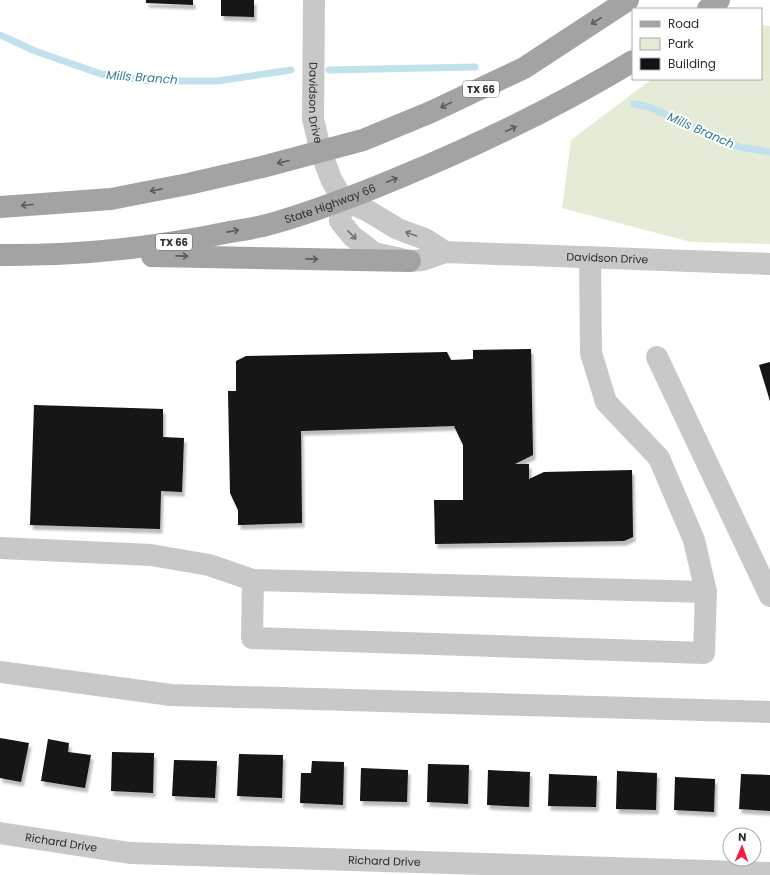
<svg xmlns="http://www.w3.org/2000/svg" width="770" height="875" viewBox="0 0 770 875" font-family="Poppins,sans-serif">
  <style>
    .green { fill: #e4ebd7 }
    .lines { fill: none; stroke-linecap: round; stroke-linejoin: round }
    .stream { stroke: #c1e1ed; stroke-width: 7 }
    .building { fill: #121212; filter: url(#shadow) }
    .minor { stroke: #c8c8c8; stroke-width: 22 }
    .major { stroke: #a3a3a3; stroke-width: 22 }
    .oneway { stroke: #5b5b5b }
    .oneway2 { stroke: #727272 }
    .labels { text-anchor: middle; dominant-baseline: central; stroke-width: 4; stroke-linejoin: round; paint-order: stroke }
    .shield { fill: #fff; stroke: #6b6b6b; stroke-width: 1 }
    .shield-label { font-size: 10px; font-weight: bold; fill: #2b2b2b }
    .street-label { font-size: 11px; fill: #2b2b2b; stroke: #fff }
    .water-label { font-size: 12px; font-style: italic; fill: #347993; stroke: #fff }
  </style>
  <defs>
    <filter id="shadow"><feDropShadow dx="2.5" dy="4.5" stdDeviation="1" flood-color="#0004"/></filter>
  </defs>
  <rect width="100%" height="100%" fill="#fff"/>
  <polygon class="green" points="761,25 770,26 770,244 691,242 562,208 571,140 652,79 761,79"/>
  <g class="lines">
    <g class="stream">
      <polyline points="0,35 35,51 101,74 150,81 218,81 291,70"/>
      <polyline points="329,70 475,67"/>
      <polyline points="634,104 649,107 739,147 770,152"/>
    </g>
  </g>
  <g class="building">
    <polygon points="146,0 193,0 193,5 146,3"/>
    <polygon points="221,0 254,0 254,17 221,16"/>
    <polygon points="531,349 533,455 515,464 529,464 529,479 544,472 632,470 633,537 624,541 435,544 434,500 463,500 463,445 454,426 301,431 302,523 238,525 238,510 230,493 228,391 236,391 236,361 246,356 447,352 451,360 473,359 473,350"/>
    <polygon points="770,362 770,401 759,365"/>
    <polygon points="34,405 163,409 163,437 184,438 182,492 161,491 160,529 30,525"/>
    <polygon points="0,738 29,743 21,782 0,778"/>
    <polygon points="48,739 69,743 68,752 91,755 85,788 41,781"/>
    <polygon points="112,752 154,753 153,793 111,791"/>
    <polygon points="239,754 283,755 282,798 237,796"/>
    <polygon points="174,760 217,761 215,798 172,796"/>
    <polygon points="312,761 344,762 343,805 300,803 301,773 311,773"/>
    <polygon points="428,764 469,765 468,804 427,802"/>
    <polygon points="361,768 408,770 407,802 360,801"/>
    <polygon points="488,770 530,772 529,807 487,805"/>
    <polygon points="617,771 657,773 656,810 616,809"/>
    <polygon points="549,774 597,776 596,807 548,806"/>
    <polygon points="741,774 770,775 770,811 739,809"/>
    <polygon points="675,777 715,779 714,812 674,810"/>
  </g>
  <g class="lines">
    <g class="minor">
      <path id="s1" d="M 314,0 L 313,119 L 321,152 L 331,179 L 343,200 L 368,211 L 398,229 L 425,239 L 445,252"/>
      <path id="s2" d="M 343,200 L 340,221 L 352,236 L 374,253 L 410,261 L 422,260 L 445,252 L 770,264"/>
      <polyline points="657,357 770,596"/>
      <polyline points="0,548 151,555 209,565 253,580 252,638 704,653 706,592 694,540 659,458 606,402 591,353 590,257"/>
      <polyline points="253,580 706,592"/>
      <polyline points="0,672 171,695 770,712"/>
      <path id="s3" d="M 0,833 L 130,853 L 770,873"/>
    </g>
    <g class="major">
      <polyline points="708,9 719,0"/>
      <polyline points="0,207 111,199 188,184 262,167 363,140 431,112 524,68 628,0"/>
      <path id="s4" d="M 0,255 C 75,256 151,248 225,233 C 241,230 258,228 274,223 C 316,211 357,195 398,178 C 481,144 557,107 633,61"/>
      <polyline points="152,256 410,261"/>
    </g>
  </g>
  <defs><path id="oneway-shaft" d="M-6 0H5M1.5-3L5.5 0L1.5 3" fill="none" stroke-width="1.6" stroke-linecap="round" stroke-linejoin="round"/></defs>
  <g class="oneway">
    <use href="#oneway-shaft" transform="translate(596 21) rotate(147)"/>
    <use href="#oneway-shaft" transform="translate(446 105) rotate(154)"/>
    <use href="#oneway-shaft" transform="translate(511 129) rotate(-25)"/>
    <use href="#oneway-shaft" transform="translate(283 162) rotate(166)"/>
    <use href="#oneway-shaft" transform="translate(392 180) rotate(-22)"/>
    <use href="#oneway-shaft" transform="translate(156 190) rotate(169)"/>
    <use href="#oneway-shaft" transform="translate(27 205) rotate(175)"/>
    <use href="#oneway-shaft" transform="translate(233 231) rotate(-11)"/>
    <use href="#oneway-shaft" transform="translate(182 256) rotate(1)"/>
    <use href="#oneway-shaft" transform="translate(312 259) rotate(1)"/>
  </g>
  <g class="oneway2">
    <use href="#oneway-shaft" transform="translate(411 234) rotate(-160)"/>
    <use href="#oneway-shaft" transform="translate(352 235) rotate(46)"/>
  </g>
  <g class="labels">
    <g class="shield">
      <rect x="463" y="81" width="36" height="16" rx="3"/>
      <rect x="156" y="234" width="36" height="16" rx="3"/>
    </g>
    <g class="shield-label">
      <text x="481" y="89">TX 66</text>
      <text x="174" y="242">TX 66</text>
    </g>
    <g class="street-label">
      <text stroke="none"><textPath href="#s1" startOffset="103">Davidson Drive</textPath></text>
      <text stroke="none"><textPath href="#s4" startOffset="336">State Highway 66</textPath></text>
      <text stroke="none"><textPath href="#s2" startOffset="304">Davidson Drive</textPath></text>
      <text stroke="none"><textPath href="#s3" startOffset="62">Richard Drive</textPath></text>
      <text stroke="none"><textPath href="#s3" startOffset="386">Richard Drive</textPath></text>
    </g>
    <g class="water-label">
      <text transform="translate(142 77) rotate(4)">Mills Branch</text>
      <text transform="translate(701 130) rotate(24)">Mills Branch</text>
    </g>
  </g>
  <rect x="632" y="8" width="130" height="72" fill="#ffffff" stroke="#aaaaaa"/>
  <rect x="640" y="21" width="20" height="6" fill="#a3a3a3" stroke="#aaaaaa"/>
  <text x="668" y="28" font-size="12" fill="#2b2b2b">Road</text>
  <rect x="640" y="38" width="20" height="12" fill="#e4ebd7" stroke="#aaaaaa"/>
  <text x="668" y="48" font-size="12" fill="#2b2b2b">Park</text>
  <rect x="640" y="58" width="20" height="12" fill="#121212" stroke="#aaaaaa"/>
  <text x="668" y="68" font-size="12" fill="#2b2b2b">Building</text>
  <g transform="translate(742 847) rotate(2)"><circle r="19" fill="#ffffff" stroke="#aaaaaa"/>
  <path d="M0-3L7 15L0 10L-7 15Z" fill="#f31d44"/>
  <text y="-6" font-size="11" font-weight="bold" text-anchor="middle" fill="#2b2b2b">N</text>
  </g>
</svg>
